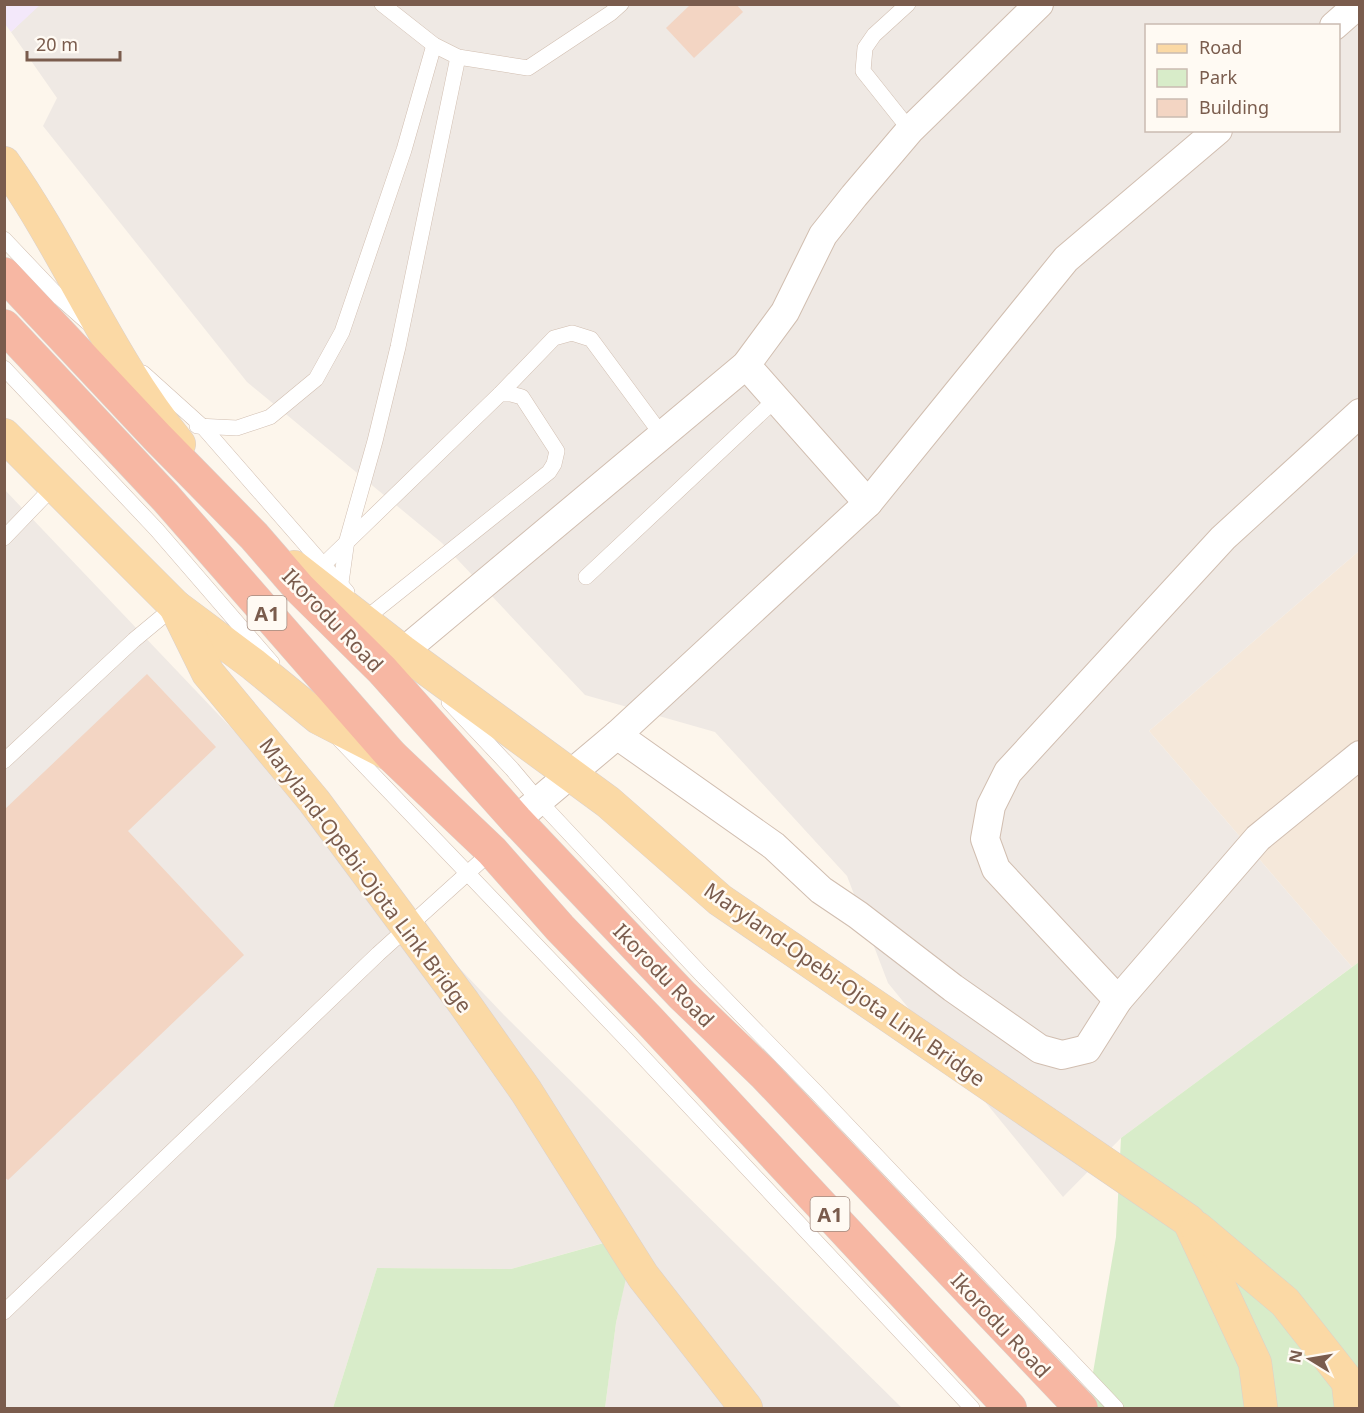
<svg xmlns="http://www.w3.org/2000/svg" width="1364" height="1413" viewBox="0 0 1364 1413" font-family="'Noto Sans',sans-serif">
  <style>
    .residential { fill: #f5e8da }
    .industrial { fill: #efe9e4; fill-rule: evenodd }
    .education { fill: #f3e8fa }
    .green { fill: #d8ecc9 }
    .building { fill: #f3d5c3 }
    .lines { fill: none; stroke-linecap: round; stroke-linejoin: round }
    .lane-casing { stroke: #d1beb0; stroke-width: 16 }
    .street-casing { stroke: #d1beb0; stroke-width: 30 }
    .primary-casing { stroke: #dad1cd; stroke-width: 34 }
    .highway-casing { stroke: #dad1cd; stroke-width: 34 }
    .lane { stroke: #fff; stroke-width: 15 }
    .street { stroke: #fff; stroke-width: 28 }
    .primary { stroke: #fbd9a5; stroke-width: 33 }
    .highway { stroke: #f7b7a3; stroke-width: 33 }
    .labels { text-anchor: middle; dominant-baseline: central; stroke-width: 5; stroke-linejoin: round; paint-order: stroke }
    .shield { fill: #fffaf3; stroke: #a28b7f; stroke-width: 1.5 }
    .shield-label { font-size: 20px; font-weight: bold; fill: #7a5c4d }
    .street-label { font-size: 21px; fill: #7a5c4d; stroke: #fffaf3 }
  </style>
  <rect width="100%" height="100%" fill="#fdf6ec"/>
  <polygon class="residential" points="1359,551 1359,962 1352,967 1149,731"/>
  <g class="industrial">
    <path d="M 40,4 L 1359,5 L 1359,551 L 1149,731 L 1352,967 L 1121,1138 L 1063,1197 L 888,983 L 847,876 L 715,732 L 585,695 L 442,543 L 247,382 L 43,126 L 57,98 L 11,32 ZM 1146,26 L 1338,26 L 1338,130 L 1146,130 Z"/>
    <polygon points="4,489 504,1015 902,1408 605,1408 616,1323 635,1234 511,1269 377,1268 333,1408 5,1408"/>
  </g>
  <polygon class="education" points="4,5 5,4 40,5 11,32 5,24"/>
  <g class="green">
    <polygon points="1359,962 1359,1408 1087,1408 1116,1237 1121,1138"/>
    <polygon points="636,1234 616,1323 605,1408 333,1408 377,1268 511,1269"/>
  </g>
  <g class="building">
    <polygon points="691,4 736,4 743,12 694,58 666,28"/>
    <polygon points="147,674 216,747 128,831 244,955 8,1180 4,1177 4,810"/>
  </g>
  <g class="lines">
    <g class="lane-casing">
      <g id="lane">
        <polyline points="382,4 434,45 458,57 528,68 611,13 621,4"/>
        <polyline points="908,4 874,35 865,48 863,71 910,130"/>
        <polyline points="4,239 60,298 87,322"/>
        <polyline points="4,368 157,530 272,663"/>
        <polyline points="143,373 203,427 347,592"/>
        <polyline points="500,394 554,338 572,333 591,339 662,435"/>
        <polyline points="197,426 237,428 270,417 316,379 342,332 404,150 434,45"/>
        <polyline points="4,538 55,485"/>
        <polyline points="317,571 500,394 511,394 522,397 557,451 554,464 549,472 360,623"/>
        <polyline points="586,577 776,399"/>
        <polyline points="340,590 347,540 375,441 398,347 458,57"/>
        <polyline points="449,702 512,769 539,801 701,974 815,1091 1116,1408"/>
        <polyline points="340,740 628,1041 972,1408"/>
        <polyline points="4,761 134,640 175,606"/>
        <polyline points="4,1312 378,954 492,851"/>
      </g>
    </g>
    <g class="street-casing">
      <g id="street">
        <polyline points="1334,26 1359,4"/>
        <polyline points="746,365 868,503"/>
        <polyline points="386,666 746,365 785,312 823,235 854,196 910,130 1039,4"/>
        <polyline points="617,735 774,846 821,890 858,915 953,988 1040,1049 1062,1055 1087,1049 1118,1000 1258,838 1360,755"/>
        <polyline points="516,820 617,735 868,503 1066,259 1218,130"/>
        <polyline points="1118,1000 996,869 985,839 991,806 1008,772 1223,538 1360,413"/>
      </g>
    </g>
    <g class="primary-casing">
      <g id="primary">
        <path d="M 4,163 C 68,253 109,359 179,444"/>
        <polyline points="4,435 175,606 254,665 319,718 391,755"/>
        <polyline points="294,567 402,651 608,802 720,900 1189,1221 1255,1363 1261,1408"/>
        <polyline points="175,606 208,673 314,801 464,1003 526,1091 643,1276 746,1408"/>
        <polyline points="1197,1228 1285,1302 1348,1382 1351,1408"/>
      </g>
    </g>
    <g class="highway-casing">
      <g id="highway">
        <polyline points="4,274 157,437 254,536 300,589 382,670 516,820 682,995 764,1074 1081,1408"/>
        <polyline points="4,326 166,498 391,755 492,851 560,928 649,1020 1010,1408"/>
      </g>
    </g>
    <use href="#lane" class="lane"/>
    <use href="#street" class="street"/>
    <use href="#primary" class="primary"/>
    <use href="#highway" class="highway"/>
  </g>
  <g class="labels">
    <g class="shield">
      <rect x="247.5" y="596" width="39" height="34" rx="4.5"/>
      <rect x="810.5" y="1197" width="39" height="34" rx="4.5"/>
    </g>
    <g class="shield-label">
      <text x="267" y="613">A1</text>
      <text x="830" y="1214">A1</text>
    </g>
    <g class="street-label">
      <text transform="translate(333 620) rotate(46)">Ikorodu Road</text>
      <text transform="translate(366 875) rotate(53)">Maryland-Opebi-Ojota Link Bridge</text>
      <text transform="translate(664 975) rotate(46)">Ikorodu Road</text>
      <text transform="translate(845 984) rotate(35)">Maryland-Opebi-Ojota Link Bridge</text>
      <text transform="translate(1001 1325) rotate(47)">Ikorodu Road</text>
    </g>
  </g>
  <rect width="1364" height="1413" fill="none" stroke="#7a5c4d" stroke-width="12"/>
  <rect x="1145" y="24" width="195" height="108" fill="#fffaf3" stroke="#cabbb1" stroke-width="1.5"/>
  <rect x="1157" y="44" width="30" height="9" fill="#fbd9a5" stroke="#cabbb1" stroke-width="1.5"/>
  <text x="1199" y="54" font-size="18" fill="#7a5c4d">Road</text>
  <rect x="1157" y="69" width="30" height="18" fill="#d8ecc9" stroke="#cabbb1" stroke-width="1.5"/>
  <text x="1199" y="84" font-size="18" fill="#7a5c4d">Park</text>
  <rect x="1157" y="99" width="30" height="18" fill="#f3d5c3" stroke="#cabbb1" stroke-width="1.5"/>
  <text x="1199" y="114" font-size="18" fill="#7a5c4d">Building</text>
  <g transform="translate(1310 1359) rotate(281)" stroke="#fffaf3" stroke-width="4.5" paint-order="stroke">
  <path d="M0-4.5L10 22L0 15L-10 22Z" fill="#7a5c4d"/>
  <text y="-9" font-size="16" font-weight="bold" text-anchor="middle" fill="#7a5c4d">N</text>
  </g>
  <path d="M27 51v9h93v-9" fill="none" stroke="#7a5c4d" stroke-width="3"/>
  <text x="36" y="51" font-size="18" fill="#7a5c4d" stroke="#fffaf3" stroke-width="4.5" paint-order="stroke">20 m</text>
</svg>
